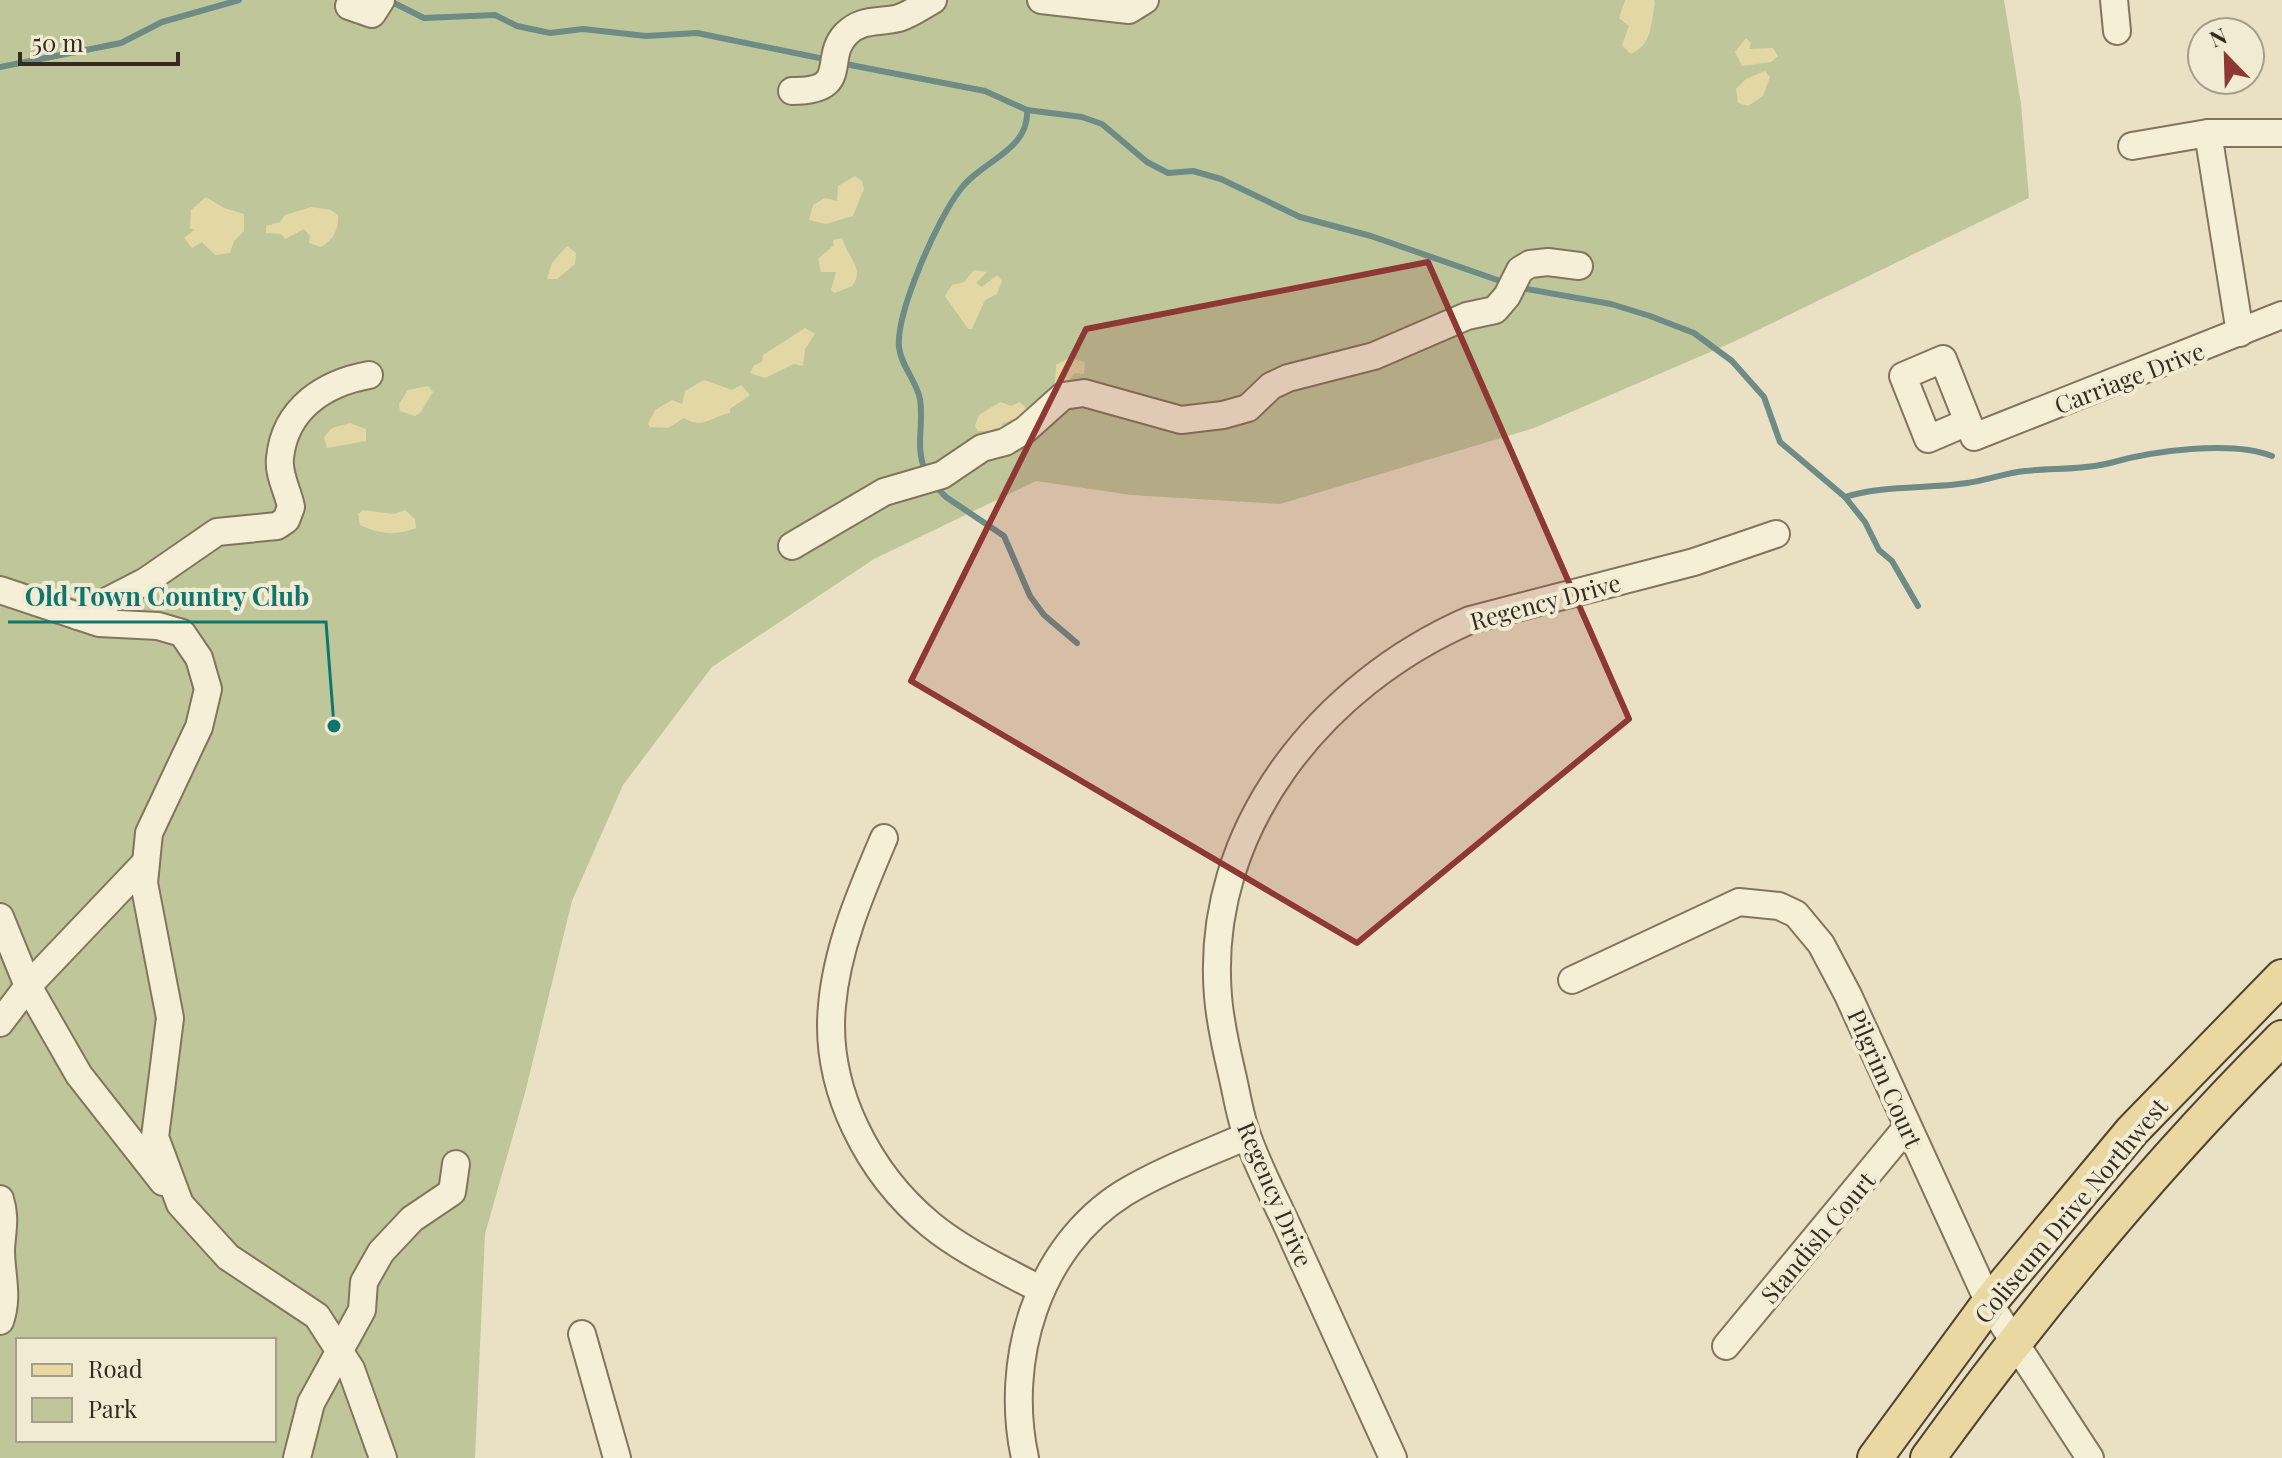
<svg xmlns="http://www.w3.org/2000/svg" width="2282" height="1458" viewBox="0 0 2282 1458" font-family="'Playfair Display',serif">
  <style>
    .green { fill: #bfc79a; fill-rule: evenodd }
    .sand { fill: #e3d7a5 }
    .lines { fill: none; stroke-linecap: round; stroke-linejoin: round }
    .stream { stroke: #6e8b86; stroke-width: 6 }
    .minor-casing { stroke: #83745d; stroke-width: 30 }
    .major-casing { stroke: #514231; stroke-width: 38 }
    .minor { stroke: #f5efd8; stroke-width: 26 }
    .major { stroke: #e9d8a1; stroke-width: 34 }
    .marked { fill: #8d3833; fill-opacity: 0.2; stroke: #8d3833; stroke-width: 6; stroke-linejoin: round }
    .labels { text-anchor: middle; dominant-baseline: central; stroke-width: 8; stroke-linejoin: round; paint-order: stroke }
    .street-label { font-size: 24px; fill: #352b20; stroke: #f2ebd4 }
    .leader { fill: none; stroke: #0f766e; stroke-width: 3 }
    .callout-dot { fill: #0f766e; stroke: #f2ebd4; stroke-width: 3 }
    .callout-label { font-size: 26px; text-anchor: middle; font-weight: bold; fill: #0f766e; stroke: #f2ebd4; stroke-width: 8; stroke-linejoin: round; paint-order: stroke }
  </style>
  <rect width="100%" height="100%" fill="#eae1c5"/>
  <path class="green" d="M 0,0 L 2004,0 L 2021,104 L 2029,198 L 1731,343 L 1534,428 L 1280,504 L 1131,495 L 1036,481 L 874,559 L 712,667 L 623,785 L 572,901 L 525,1093 L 485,1234 L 475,1458 L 0,1458 ZM 18,1340 L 274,1340 L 274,1440 L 18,1440 Z"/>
  <g class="sand">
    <path d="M 1625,0 L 1654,0 L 1655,3 C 1650,26 1653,43 1631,54 L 1622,45 L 1629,26 L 1619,18 Z"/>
    <polygon points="1746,38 1751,43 1749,49 1773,48 1778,56 1771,62 1742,66 1735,52"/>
    <polygon points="1765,71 1770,77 1763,96 1748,106 1738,103 1736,89 1746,79"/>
    <polygon points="855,176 862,181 864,189 853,216 826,224 809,220 813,205 825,198 837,201 838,186"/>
    <polygon points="206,197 224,208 244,214 244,231 234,241 230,253 215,255 202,242 192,248 184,238 194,230 190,228 191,210"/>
    <path d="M 311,207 L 331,210 L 338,215 C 339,230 333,240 321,247 L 309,243 L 310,236 L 304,229 L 285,239 L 281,234 L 266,233 L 266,226 L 280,222 L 285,215 Z"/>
    <path d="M 842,238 C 846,255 866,269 852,286 L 835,293 L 831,290 L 836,272 L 821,272 L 818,259 L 834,245 L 833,240 Z"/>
    <polygon points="567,246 576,253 575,264 557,279 547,279 552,263"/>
    <polygon points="974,270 987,272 976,283 982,287 997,275 1002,281 997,294 985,300 972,329 968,329 945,296 952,285 964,282"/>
    <polygon points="805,328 815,334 805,349 803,366 794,364 765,378 750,373 754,365 762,362 763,355"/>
    <polygon points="1069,358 1085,362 1084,374 1075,373 1067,383 1055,385 1056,365"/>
    <path d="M 704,380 L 732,390 L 741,385 L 750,395 L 730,409 L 730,413 C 712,416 703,430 684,418 L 668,428 L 650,427 L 648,424 L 655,410 L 672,400 L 682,404 L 685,391 Z"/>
    <polygon points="428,386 433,392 420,413 415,416 400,411 399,404 408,390"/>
    <polygon points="1000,402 1011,406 1020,402 1027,409 1026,414 1001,424 1004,427 1000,431 978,431 975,426 979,415"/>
    <polygon points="350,423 366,429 366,441 327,448 324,437 332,428"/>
    <path d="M 363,510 L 394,514 L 405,510 L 415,519 L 416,528 C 394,537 378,533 360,525 L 358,514 Z"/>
  </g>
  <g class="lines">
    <g class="stream">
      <polyline points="388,0 424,18 495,15 517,26 550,33 583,29 646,36 697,33 829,60"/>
      <polyline points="840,63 985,91 1027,110 1082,117 1102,124 1147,162 1168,173 1193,171 1221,179 1300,217 1371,236 1506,283"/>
      <polyline points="0,67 121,43 162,22 239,0"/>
      <polyline points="1521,288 1611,304 1650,316 1694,333 1732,361 1764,397 1780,442 1845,497 1865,522 1879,550 1892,561 1918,606"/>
      <path d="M 925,471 C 915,446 924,424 920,399 C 916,380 901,366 899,347 C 896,312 938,218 960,190 C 981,161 1030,150 1027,110"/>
      <polyline points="933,484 946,497 1004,536 1030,596 1044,615 1077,643"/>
      <path d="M 1845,497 C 1883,485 1927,489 1967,483 C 1988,480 2005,473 2025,471 C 2052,468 2084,470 2110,463 C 2151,451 2232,440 2272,456"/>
    </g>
    <g class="minor-casing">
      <g id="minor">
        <polyline points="1041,0 1129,10 1145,0"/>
        <polyline points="2114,0 2117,31"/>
        <polyline points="349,6 372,14 381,0"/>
        <path d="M 792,91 C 852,91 822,59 846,34 C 862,18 879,23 899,18 C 911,14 922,6 933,0"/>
        <polyline points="2208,133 2240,333"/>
        <polyline points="2132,146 2208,133 2282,133"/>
        <polyline points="1968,422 1928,439 1903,376 1943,359 1974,437 2282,315"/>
        <polyline points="792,546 884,492 942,475 982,448 1005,442 1025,430 1063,396 1084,393 1181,420 1223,415 1248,408 1271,386 1288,378 1374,356 1467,316 1495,310 1507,296 1520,270 1530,264 1548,262 1579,266"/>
        <polyline points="0,590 99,623 158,626 182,633 199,658 208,689 199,727 149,833 144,883 170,1018 155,1137 180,1204 228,1257 317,1316 351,1369 383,1458"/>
        <path d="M 78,616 L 146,581 L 217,532 L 277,526 L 286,520 L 291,507 C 288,491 278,475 280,458 C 285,408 325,383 369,375"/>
        <path d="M 884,838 C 861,892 837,947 832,1006 C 824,1089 869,1174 931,1225 C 964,1252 1005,1270 1041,1290"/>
        <polyline points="0,917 28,986 79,1075 163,1182"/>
        <polyline points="1572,980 1739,902 1779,906 1796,914 1821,944 1848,995 1989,1303 2090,1458"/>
        <polyline points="0,1023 28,986 146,862"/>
        <path d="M 0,1199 C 6,1218 2,1230 1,1250 C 1,1275 9,1296 0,1321"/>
        <polyline points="582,1334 617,1458"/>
        <polyline points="1726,1346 1907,1127"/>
        <polyline points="297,1458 311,1403 362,1310 364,1282 381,1252 412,1219 452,1192 456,1164"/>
        <path d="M 1025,1458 C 1004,1362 1036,1248 1124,1193 C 1162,1170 1206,1154 1247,1136"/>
        <path d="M 1393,1458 C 1360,1386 1328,1315 1295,1243 C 1280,1208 1261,1174 1248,1138 C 1240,1118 1237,1095 1232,1074 C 1226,1048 1220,1023 1218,996 C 1204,828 1323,684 1470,620 L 1694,562 L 1776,534"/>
      </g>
    </g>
    <g class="major-casing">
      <g id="major">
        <polyline points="1875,1458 1989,1303 2132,1131 2282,977"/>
        <path d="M 1928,1458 C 2036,1309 2152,1168 2282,1038"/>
      </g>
    </g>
    <use href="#minor" class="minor"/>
    <use href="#major" class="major"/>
  </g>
  <path class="marked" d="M 1428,262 L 1629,719 L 1357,943 L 911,681 L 1086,329 Z"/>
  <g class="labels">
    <g class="street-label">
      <text transform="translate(2129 377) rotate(-21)">Carriage Drive</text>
      <text transform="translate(1545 601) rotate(-15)">Regency Drive</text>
      <text transform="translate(1886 1078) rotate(66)">Pilgrim Court</text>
      <text transform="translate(1276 1194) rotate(67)">Regency Drive</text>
      <text transform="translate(2070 1210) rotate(-50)">Coliseum Drive Northwest</text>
      <text transform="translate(1817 1237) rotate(-50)">Standish Court</text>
    </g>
  </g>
  <path class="leader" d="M334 726L326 622H8"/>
  <circle class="callout-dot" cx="334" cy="726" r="8"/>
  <g class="callout-label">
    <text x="167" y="606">Old Town Country Club</text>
  </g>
  <rect x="16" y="1338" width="260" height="104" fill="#f2ebd4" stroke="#a69e8c" stroke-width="2"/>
  <rect x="32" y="1364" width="40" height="12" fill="#e9d8a1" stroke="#a69e8c" stroke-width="2"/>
  <text x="88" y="1378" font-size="24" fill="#352b20">Road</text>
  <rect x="32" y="1398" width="40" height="24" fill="#bfc79a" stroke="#a69e8c" stroke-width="2"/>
  <text x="88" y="1418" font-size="24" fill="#352b20">Park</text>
  <g transform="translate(2226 56) rotate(337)"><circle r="38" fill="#f2ebd4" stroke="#a69e8c" stroke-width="2"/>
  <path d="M0-6L14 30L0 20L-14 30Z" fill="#8d3833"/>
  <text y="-12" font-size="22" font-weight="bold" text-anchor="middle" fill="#352b20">N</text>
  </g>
  <path d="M20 52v12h158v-12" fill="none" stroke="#352b20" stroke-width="4"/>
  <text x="32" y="52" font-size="24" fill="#352b20" stroke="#f2ebd4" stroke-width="6" paint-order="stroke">50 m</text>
</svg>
